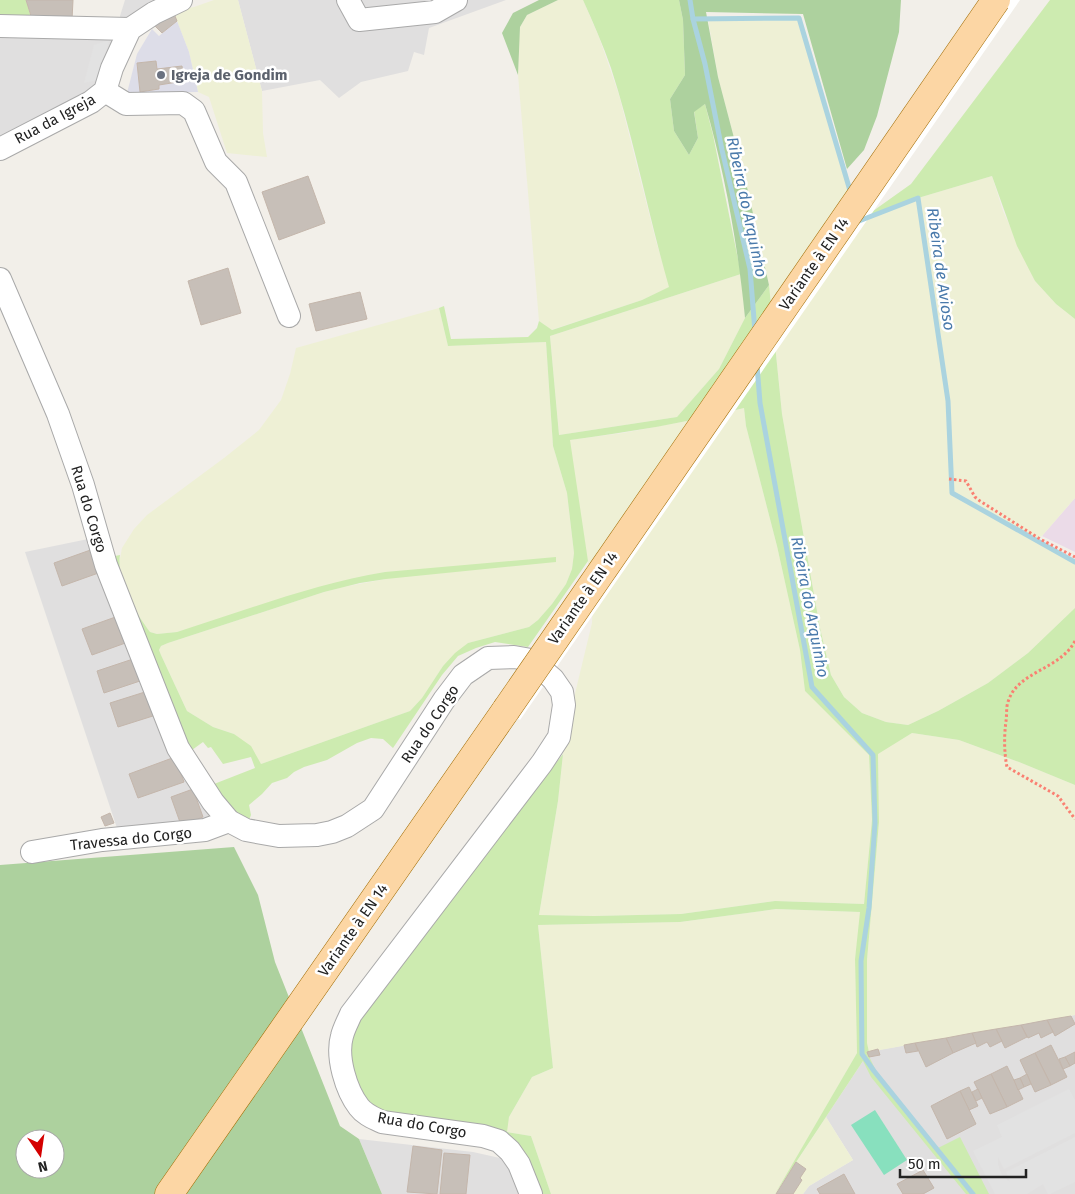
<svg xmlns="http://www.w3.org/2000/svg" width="1075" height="1194" viewBox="0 0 1075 1194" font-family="'Fira Sans',sans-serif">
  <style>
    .residential { fill: #e0dfdf }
    .industrial { fill: #ebdbe8 }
    .farmland { fill: #eef0d5 }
    .grass { fill: #cdebb0 }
    .forest { fill: #add19e; fill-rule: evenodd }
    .pitch { fill: #88e0be }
    .parking { fill: #e2e2e2 }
    .plaza { fill: #dddde8; fill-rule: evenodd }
    .pier { fill: #fff }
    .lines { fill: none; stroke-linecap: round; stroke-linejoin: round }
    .stream { stroke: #aad3df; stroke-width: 5 }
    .building { fill: #c7bfb8; stroke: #c4b6ab }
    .minor-casing { stroke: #a9a9a9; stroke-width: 24 }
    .major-casing { stroke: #a06b00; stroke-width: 29 }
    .path { stroke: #fa8072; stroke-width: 3; stroke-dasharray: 2.5 2.5; stroke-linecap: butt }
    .minor { stroke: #fff; stroke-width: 22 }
    .major { stroke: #fcd6a4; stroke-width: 28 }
    .major-bridge-casing { stroke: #a06b00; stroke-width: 29; stroke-linecap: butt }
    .major-bridge { stroke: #fcd6a4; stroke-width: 28 }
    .worship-dot { fill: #6b7280; stroke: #fff; stroke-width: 2 }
    .labels { text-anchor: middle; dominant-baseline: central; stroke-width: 5; stroke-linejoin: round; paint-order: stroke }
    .worship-label { font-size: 15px; font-weight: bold; fill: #5b616d; stroke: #fff; text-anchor: start }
    .street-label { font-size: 15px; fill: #222; stroke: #fff }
    .water-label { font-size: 16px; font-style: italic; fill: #4a7aab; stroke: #fff }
  </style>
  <rect width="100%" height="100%" fill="#f2efe9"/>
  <g class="residential">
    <polygon points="125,0 176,0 122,27 120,16"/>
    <polygon points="238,0 506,0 429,28 424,55 414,52 408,71 361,82 339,98 320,80 262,91"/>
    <polygon points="125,32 101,88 0,150 0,34"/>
    <polygon points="93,538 209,815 200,825 118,831 25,552"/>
    <polygon points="1075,1015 1075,1194 803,1194 809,1186 853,1160 826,1117 863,1061 867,1052"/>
    <polygon points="359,1139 473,1152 513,1161 523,1194 382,1194"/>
  </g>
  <polygon class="industrial" points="1075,498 1075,552 1042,536"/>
  <g class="farmland">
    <polygon points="214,0 238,0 262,91 263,133 267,157 227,153 209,97 198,92 189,52 173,11 194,7"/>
    <polygon points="558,0 583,0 599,37 619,95 656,241 670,287 642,300 551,330 539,321 518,75 519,38 520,27 527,15"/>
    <polygon points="799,18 859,221 918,198 992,176 1003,211 1035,281 1056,304 1075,319 1075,498 1042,536 1036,539 1075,562 1075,608 1028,653 988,683 938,711 908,725 886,722 862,713 844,697 831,675 820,628 782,414 769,285 748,191 718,77 708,19"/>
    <polygon points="741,274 745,318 719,369 677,417 559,435 550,336"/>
    <polygon points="439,308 448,346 546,342 553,446 567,493 574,553 572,569 566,584 552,604 538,620 529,627 468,643 443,666 422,698 410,711 261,764 234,734 213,727 187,711 161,655 159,650 161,646 168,643 324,592 343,587 386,579 385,572 177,632 157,634 150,632 146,628 133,605 125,585 119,564 122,548 134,529 147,515 224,458 259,430 281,400 290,374 296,348"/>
    <polygon points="744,408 746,426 777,546 800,650 805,691 869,755 872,820 864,904 775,901 681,914 594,916 539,915 558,801 565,735 592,623 593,596 569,440 623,433 714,416"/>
    <polygon points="912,733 959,740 1019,762 1075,785 1075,1015 869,1052 867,1043 867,960 879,822 878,753"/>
    <polygon points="776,909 861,912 855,959 857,1053 778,1190 826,1117 853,1160 809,1186 803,1194 551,1194 531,1136 506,1132 509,1117 532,1077 553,1068 538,925 680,922"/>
  </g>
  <g class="grass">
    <polygon points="0,0 26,0 31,17 0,20"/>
    <path d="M 583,0 L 679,0 L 683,20 L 685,75 L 670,99 L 674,131 L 689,155 L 698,138 L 694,111 L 705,104 L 713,135 L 741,274 L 550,336 L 559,435 L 677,417 L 719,369 L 745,318 L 769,285 L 782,414 L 820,628 L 831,675 L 844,697 L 862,713 L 886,722 L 908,725 L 938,711 L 988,683 L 1028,653 L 1075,608 L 1075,785 L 1019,762 L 959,740 L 912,733 L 878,754 L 879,822 L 867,960 L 867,1043 L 869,1052 L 867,1052 L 877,1073 L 938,1148 L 960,1137 L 989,1194 L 966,1194 L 871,1077 L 863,1061 L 775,1194 L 857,1053 L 855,959 L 860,912 L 776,909 L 680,922 L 538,925 L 553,1068 L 532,1077 L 509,1117 L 507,1132 L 531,1136 L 551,1194 L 538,1194 C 533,1180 525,1152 513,1143 C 500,1134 484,1132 469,1130 C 446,1126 390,1122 372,1111 C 359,1103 351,1087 349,1073 C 344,1048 350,1031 362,1011 L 563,754 L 558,801 L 539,915 L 594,916 L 681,914 L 775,901 L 864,904 L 872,820 L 869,755 L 805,691 L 800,650 L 777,546 L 746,426 L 744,408 C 687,423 628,432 570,440 L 588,561 L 528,647 L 495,642 L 476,648 L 458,656 L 442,675 L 393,748 L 383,739 L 371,738 L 357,743 L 327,760 L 304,767 L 294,772 L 287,778 L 272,783 L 262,794 L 249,805 L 251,815 L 249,820 C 231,807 221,810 213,786 L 214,784 L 255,768 L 251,757 L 223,764 L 211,747 L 208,748 L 203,742 L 192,750 L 176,721 L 149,649 L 146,647 L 113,566 L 110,557 L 120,555 C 116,578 136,614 150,632 L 157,634 L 177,632 C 246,610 314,584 385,572 L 556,557 L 556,562 L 386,579 L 360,583 L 324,592 L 168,643 L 161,646 L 159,650 L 161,655 L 187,711 L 213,727 L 234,734 L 251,746 L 261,764 L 410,711 L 422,698 L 443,666 L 455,653 L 468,643 L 529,627 L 538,620 L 552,604 L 566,584 L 572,569 L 574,553 L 567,493 L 553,446 L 546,342 L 448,346 L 439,308 L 444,306 L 451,339 L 528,337 L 537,328 L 539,321 L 552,330 L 642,300 L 669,287 C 648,214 634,139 611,68 C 603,45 593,22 583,0 Z"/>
    <polygon points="1050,0 1075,0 1075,319 1056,304 1035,281 1017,246 992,176 918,198 859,221 911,184"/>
  </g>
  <g class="forest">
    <polygon points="539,0 558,0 527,15 520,27 518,75 502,33 513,13"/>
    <path d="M 679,0 L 901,0 L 899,32 L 877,116 L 864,150 L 847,169 L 803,14 L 706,12 L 718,77 L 748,191 L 769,285 L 745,318 C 738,246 725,173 705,104 L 694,112 L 698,138 L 689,155 L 674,131 L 670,99 L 685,75 L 683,20 Z"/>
    <path d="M 234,847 L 258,895 L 275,962 L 340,1126 L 359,1139 L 382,1194 L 0,1194 L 0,865 ZM 25,1139 L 55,1139 L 55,1169 L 25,1169 Z"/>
  </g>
  <polygon class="pitch" points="875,1110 907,1160 884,1175 851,1125"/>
  <g class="parking">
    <polygon points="109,40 99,80 84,83 94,45"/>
    <polygon points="1069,1089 1075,1100 1075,1133 1004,1169 998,1157 998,1164 1002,1175 1010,1182 1006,1172 1075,1137 1075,1182 1050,1194 1048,1194 1043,1184 1027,1194 995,1194 973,1151 1002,1137 997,1125"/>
  </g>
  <path class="plaza" d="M 177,21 L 189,52 L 198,92 L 127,93 L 137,54 L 152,29 L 159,36 ZM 156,61 L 157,69 L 182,66 L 184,81 L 159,85 L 159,89 L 140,92 L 137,63 Z"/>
  <polygon class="pier" points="982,0 1020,0 520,720 496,703"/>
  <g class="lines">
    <g class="stream">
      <polyline points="690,0 693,19 705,64 722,150 750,269 755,332"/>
      <polyline points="693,19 799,18 851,194"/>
      <polyline points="858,216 859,221 918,198 948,401 952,493 1075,562"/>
      <polyline points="757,365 760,403 812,687 873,755 875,823 869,908 861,961 862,1054 874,1071 973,1194"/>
    </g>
  </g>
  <g class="building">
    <polygon points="26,0 73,0 72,20 32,19"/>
    <polygon points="173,11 177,21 162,33 155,26"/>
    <polygon points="156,61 157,69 182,66 184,81 159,85 159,89 140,92 137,63"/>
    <polygon points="308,176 325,223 279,240 262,192"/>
    <polygon points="228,268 241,313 201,325 188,281"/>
    <polygon points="360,292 367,319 316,331 309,304"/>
    <polygon points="96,548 104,571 62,586 54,563"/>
    <polygon points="121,615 131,641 92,655 82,629"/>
    <polygon points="136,658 143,680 104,693 97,671"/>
    <polygon points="148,691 156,715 118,727 110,703"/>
    <polygon points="175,757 184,782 138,798 129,774"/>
    <polygon points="193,789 203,817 181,825 171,797"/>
    <polygon points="110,813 114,823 105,826 101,817"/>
    <polygon points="1071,1016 1075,1024 1055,1036 1047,1020"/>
    <polygon points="1047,1020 1053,1032 1041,1038 1039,1033 1028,1038 1021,1025"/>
    <polygon points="1021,1025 1027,1037 1005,1048 996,1029"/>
    <polygon points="996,1029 1002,1041 990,1047 987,1042 977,1047 972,1033"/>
    <polygon points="972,1033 976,1043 953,1053 946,1038"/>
    <polygon points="946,1038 953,1053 926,1067 915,1043"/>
    <polygon points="915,1043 918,1051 906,1053 904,1045"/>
    <polygon points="1051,1045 1067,1077 1051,1085 1035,1053"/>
    <polygon points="878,1049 880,1055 869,1057 867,1052"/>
    <polygon points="1075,1052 1075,1063 1070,1066 1065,1057"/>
    <polygon points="1035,1053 1051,1085 1035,1092 1020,1060"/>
    <polygon points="1065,1057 1070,1066 1063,1069 1059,1059"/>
    <polygon points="1007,1066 1023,1099 1007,1107 991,1074"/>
    <polygon points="991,1074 1007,1107 990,1114 974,1082"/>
    <polygon points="1027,1074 1031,1084 1024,1087 1020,1078"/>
    <polygon points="1020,1078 1024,1087 1018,1090 1014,1080"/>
    <polygon points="969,1087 978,1106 969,1110 960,1091"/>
    <polygon points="978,1089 982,1098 976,1101 972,1092"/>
    <polygon points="960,1091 976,1124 947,1139 931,1106"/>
    <polygon points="413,1146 442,1150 437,1194 407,1192"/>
    <polygon points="444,1153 470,1155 466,1194 440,1194"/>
    <polygon points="796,1162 806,1169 800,1178 802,1180 793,1194 776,1194"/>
    <polygon points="923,1170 934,1188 923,1194 903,1194 897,1184"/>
    <polygon points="844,1174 855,1194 820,1194 817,1189"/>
  </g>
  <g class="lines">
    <g class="minor-casing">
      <g id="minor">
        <polyline points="348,0 359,20 435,12 456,0"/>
        <polyline points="0,26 130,29"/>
        <polyline points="105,91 126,104 183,103 194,111 216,162 236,182 289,316"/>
        <polyline points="0,149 91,102 105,91 112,68 130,29 154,13 181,0"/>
        <path d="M 0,279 L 58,414 L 83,485 L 106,565 L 178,748 L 213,802 L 229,821 L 246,830 L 279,836 L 317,835 L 332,832 L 347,826 L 373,809 L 444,700 L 463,675 L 488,658 L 514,657 L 531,660 L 553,679 L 562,692 L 564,705 L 559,737 L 542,763 L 351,1014 C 348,1021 344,1028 342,1036 C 336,1057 346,1090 359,1107 C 365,1115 374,1118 382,1122 L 483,1136 L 499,1141 L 510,1151 L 519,1164 L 531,1194"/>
        <polyline points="32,852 102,840 205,830 229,821"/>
      </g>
    </g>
    <g class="major-casing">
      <polyline id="major" points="169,1194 506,710"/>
    </g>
    <g class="path">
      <polyline points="949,479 966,481 975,497 980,501 1040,539 1075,557"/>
      <path d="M 1075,641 C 1060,670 1017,671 1008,702 C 1006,707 1007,715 1006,721 C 1004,736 1004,752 1007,767 L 1058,796 L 1075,819"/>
    </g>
    <use href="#minor" class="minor"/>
    <use href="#major" class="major"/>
    <g class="major-bridge-casing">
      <polyline id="major-bridge" points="506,710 996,0"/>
    </g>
    <use href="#major-bridge" class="major-bridge"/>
  </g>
  <circle class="worship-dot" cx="161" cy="75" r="5"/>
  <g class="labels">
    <g class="worship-label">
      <text x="171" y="75">Igreja de Gondim</text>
    </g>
    <g class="street-label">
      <text transform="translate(55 119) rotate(-28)">Rua da Igreja</text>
      <text transform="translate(814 264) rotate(-55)">Variante à EN 14</text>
      <text transform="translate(89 509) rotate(73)">Rua do Corgo</text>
      <text transform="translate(583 598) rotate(-55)">Variante à EN 14</text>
      <text transform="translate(430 724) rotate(-56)">Rua do Corgo</text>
      <text transform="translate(131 839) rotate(-6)">Travessa do Corgo</text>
      <text transform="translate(353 930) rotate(-55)">Variante à EN 14</text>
      <text transform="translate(422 1125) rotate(10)">Rua do Corgo</text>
    </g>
    <g class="water-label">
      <text transform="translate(747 207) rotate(78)">Ribeira do Arquinho</text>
      <text transform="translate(941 269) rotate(82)">Ribeira de Avioso</text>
      <text transform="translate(810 607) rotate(79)">Ribeira do Arquinho</text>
    </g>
  </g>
  <g transform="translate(40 1154) rotate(167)"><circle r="24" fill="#ffffff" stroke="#a7a7a7"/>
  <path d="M0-4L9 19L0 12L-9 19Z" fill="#d40000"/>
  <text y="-8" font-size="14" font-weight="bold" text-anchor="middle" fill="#222222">N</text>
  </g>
  <path d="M900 1169v8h126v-8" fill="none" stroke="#222222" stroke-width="2.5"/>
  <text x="908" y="1169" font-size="15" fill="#222222" stroke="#ffffff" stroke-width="4" paint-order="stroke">50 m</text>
</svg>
